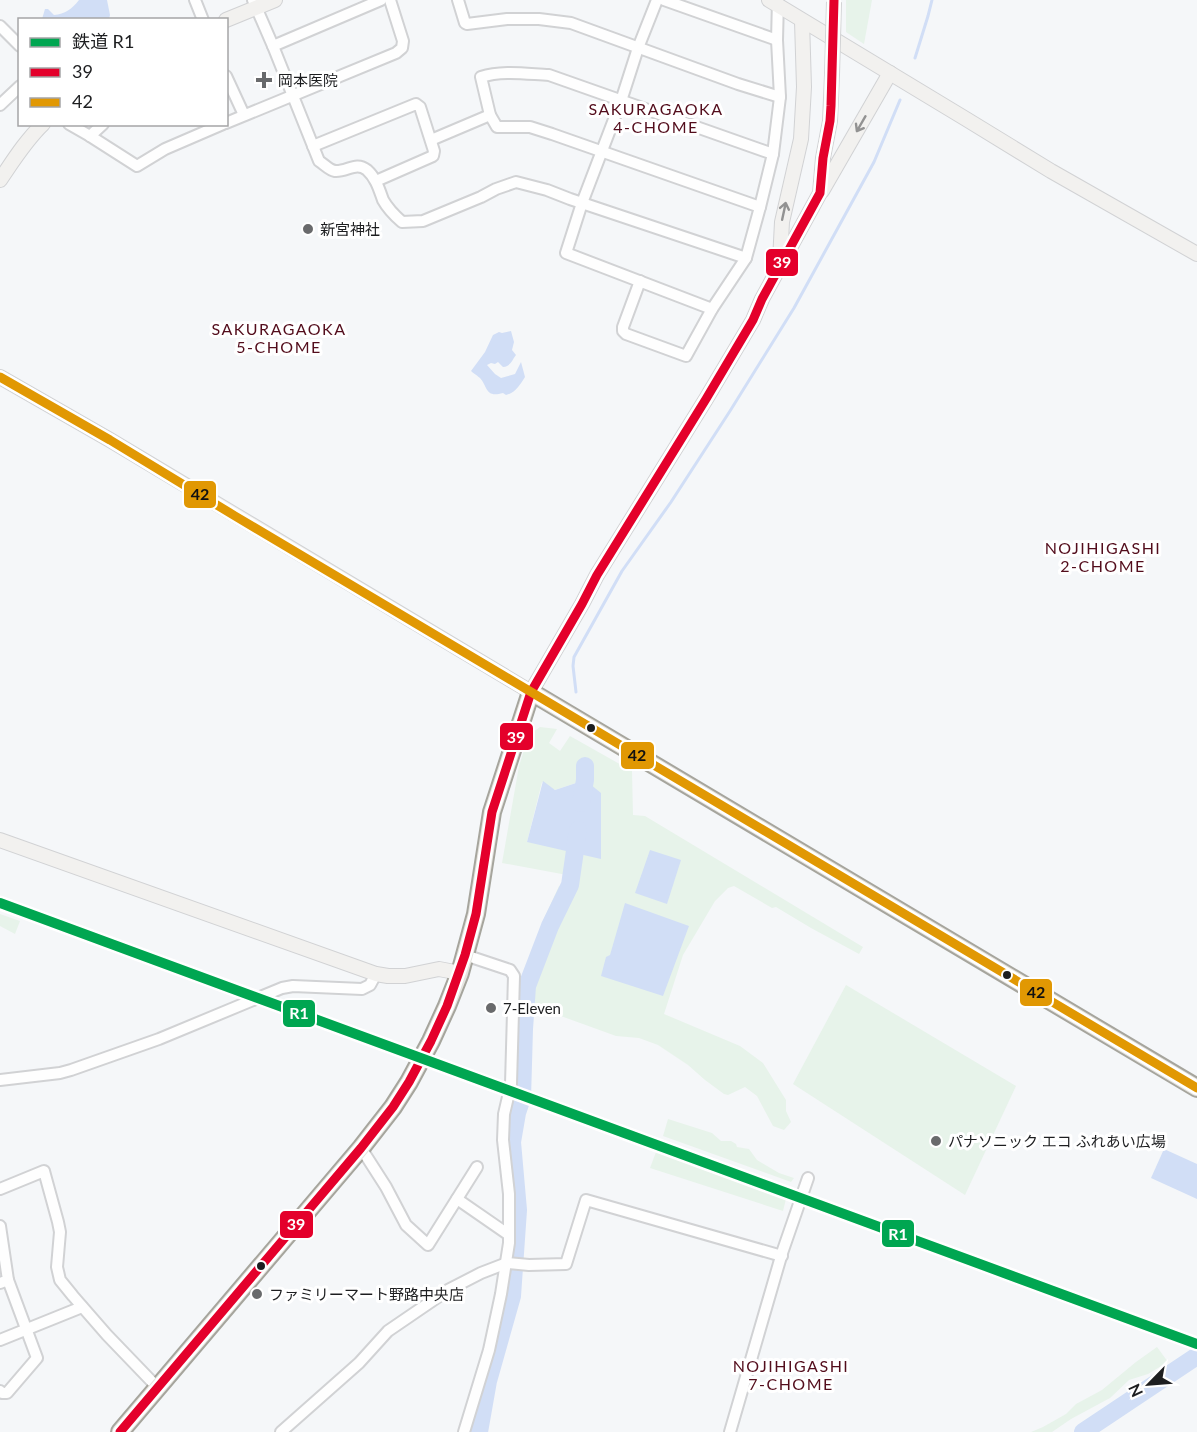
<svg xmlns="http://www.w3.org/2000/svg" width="1197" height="1432" viewBox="0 0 1197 1432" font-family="Lato,'Noto Sans JP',sans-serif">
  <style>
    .green { fill: #e7f3ea; fill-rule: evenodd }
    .water { fill: #d1def6 }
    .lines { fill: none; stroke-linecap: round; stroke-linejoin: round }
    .stream { stroke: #d1def6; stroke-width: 3 }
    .river { stroke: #d1def6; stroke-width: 18 }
    .street-casing { stroke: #d1d2d4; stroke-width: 14 }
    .secondary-casing { stroke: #d1d2d4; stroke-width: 16 }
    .primary-casing { stroke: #a6a59d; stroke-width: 20 }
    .street { stroke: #fefefe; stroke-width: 10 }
    .secondary { stroke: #f2f1ef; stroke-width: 14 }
    .primary { stroke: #e7e5e0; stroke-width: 16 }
    .secondary-bridge-casing { stroke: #d1d2d4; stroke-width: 16; stroke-linecap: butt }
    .secondary-bridge { stroke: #f2f1ef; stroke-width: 14 }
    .bus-1-casing { stroke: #fff; stroke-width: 14 }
    .bus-2-casing { stroke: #fff; stroke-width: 14 }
    .bus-1 { stroke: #e4002b; stroke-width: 9 }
    .bus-2 { stroke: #e19803; stroke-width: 9 }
    .rail-1-casing { stroke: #fff; stroke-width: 15 }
    .rail-1 { stroke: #00a651; stroke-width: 10 }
    .oneway { stroke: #929292 }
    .poi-dot { fill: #696a6c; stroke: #fff; stroke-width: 2 }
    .bus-dot { fill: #1d1e20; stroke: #fff; stroke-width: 2 }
    .labels { text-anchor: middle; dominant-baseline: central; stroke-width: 6; stroke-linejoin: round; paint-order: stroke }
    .poi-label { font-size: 15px; fill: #1d1e20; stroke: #fff; text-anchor: start }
    .neighbourhood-label { font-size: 16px; letter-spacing: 1.5px; fill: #530d1c; stroke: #fff }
    .line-badge { stroke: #fff; stroke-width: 2 }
    .badge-label { font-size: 16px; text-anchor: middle; font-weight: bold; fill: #fff }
    .pale-badge-label { font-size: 16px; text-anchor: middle; font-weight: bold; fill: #111 }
  </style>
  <rect width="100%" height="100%" fill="#f5f7f9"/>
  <g class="green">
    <polygon points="846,0 872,0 864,44 846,32"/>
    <path d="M 540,727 L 557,729 L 549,743 L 560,751 L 570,736 L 632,771 L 633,815 L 645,816 L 863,947 L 859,954 L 811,928 L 776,907 L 772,908 L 734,886 L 728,888 L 715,901 L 683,955 L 664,1014 L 740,1046 L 763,1063 L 786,1100 L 786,1111 L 791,1122 L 784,1130 L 773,1126 L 757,1096 L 745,1087 L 728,1095 L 724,1094 L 705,1080 L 688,1065 L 658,1045 L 639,1038 L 616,1036 L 547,1011 L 536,1014 L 530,1010 L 530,993 L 554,925 L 543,921 L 559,886 L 566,886 L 567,875 L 502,863 L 519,766 L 526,744 L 533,732 ZM 585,780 L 527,842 L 542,782 L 555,790 Z"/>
    <polygon points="0,914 20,921 15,934 0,926"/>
    <polygon points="846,985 1016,1086 965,1195 793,1084"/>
    <polygon points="668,1119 712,1133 721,1141 731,1141 736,1144 737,1147 749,1149 757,1160 779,1173 794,1178 791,1182 663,1136"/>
    <polygon points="656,1152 786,1199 783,1211 650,1168"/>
    <polygon points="1157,1347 1168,1362 1148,1374 1129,1380 1110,1398 1071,1419 1052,1432 1031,1432 1043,1427 1066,1414 1076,1404 1102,1390 1136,1362"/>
  </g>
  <g class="water">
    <path d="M 79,0 L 107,0 L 110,15 L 109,19 L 42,19 L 45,9 L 48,9 L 54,15 C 65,14 72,9 79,0 Z"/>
    <path d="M 511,331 L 514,342 L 512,350 L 516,355 C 512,360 511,366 503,367 L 498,362 L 495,364 L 491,363 L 487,365 L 495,374 L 501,378 L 515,374 L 521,362 L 525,377 C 520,385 515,393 506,395 L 503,393 C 485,398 488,387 480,378 C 479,377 472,372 471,371 L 485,352 L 493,335 L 499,332 L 502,333 Z"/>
    <polygon points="585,780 601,793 601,859 527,842 543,781 555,790"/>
    <polygon points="650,850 681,860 667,904 635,893"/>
    <polygon points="625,903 689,926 663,996 601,976 606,957 610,955"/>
    <polygon points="1164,1149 1197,1164 1197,1199 1151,1178"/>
  </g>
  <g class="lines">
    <g class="stream">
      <polyline points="915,58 928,16 932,0"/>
      <polyline points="576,692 573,666 574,657 622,571 671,502 730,411 794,308 874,162 900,100"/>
    </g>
    <g class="river">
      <polyline points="581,803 585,780 585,766"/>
      <polyline points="479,1432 488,1381 512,1296 518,1210 512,1142 517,1113 522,1098 524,1029 527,986 550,926 570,885 578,830"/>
      <polyline points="1083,1432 1197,1356"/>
    </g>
    <g class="street-casing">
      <g id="street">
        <polyline points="195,0 203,20"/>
        <path d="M 253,0 L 273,46 L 319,161 C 324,164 329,170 335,171 C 347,172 356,161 367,170 C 376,178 379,189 383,200 C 388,209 394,215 402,222 L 423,221 L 481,197 L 496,189 L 516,182 L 547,190 L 570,199 L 746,258"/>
        <polyline points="458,0 465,23 467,24 507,19 539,19 571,23 738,84 780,97"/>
        <polyline points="657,0 638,48 621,101 582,203 566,253 712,309"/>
        <polyline points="664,0 777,40"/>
        <polyline points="0,26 20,46"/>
        <polyline points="273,46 381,0"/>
        <polyline points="226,76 244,115"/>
        <polyline points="0,105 20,86"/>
        <polyline points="226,123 396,53 402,48 403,41 390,0"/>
        <polyline points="69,124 90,136 137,166 165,149 223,124"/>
        <polyline points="90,136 103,124"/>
        <polyline points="431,140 490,115"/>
        <polyline points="313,146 416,104 420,107 434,151 433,156 376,181"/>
        <path d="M 760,207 L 552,134 L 530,127 L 497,127 L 490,115 L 481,77 C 502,70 527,74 549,75 L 773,154"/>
        <polyline points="640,281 623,327 623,331 626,334 686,356 712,309 746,258 760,207 773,154 780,97 777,40 778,0"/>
        <polyline points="0,1080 60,1073 71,1070 159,1039 282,988 293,986 362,989 370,985 376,974"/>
        <polyline points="361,1148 386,1187 406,1225 428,1245 477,1167"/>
        <polyline points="0,1189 44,1171 58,1222 60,1232 57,1267 60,1280 73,1296 107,1335 158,1388"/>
        <polyline points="457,1199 509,1235"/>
        <polyline points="0,1226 8,1280 0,1283"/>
        <polyline points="0,1340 82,1307"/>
        <polyline points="0,1391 2,1393 7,1393 37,1358 8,1280"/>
        <polyline points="281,1432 359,1363 388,1331 448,1290 481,1273 507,1263 529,1265 566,1264 586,1200 782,1256"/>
        <polyline points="464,1432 489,1350 501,1294 509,1243 509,1194 503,1140 504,1114 511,1084 514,976 510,970 465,955"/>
        <polyline points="730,1432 782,1253 808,1178"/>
      </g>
    </g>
    <g class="secondary-casing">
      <g id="secondary">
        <polyline points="769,0 966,119 1051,171 1197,254"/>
        <polyline points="226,20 275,0"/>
        <path d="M 0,180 C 13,161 26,140 43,124"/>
        <polyline points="822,191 890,73"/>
        <polyline points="780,261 782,222 801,139 804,87 802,21"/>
        <polyline points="0,377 110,440 531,692 582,604 597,575 706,399 753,320 762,299 820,193 823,158 830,121 832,75"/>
        <polyline points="0,840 376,974 388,976 405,976 439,969 460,973"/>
      </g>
    </g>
    <g class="primary-casing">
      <polyline id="primary" points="120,1432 361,1148 393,1107 409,1082 431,1041 447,1006 460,973 476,914 492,812 531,692 1197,1088"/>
    </g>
    <use href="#street" class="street"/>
    <use href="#secondary" class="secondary"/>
    <use href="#primary" class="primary"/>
    <g class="secondary-bridge-casing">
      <polyline id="secondary-bridge" points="832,75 834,2"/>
    </g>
    <use href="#secondary-bridge" class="secondary-bridge"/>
    <g class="bus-1-casing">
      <polyline id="bus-1" points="120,1432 361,1148 393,1107 409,1082 431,1041 447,1006 465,955 476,914 492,812 531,692 582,604 597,575 706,399 753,320 762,299 820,193 823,158 830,121 831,106 834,0"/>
    </g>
    <g class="bus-2-casing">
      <polyline id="bus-2" points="0,377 110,440 235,516 1197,1088"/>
    </g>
    <use href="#bus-1" class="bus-1"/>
    <use href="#bus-2" class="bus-2"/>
    <g class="rail-1-casing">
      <polyline id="rail-1" points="0,903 1197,1344"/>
    </g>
    <use href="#rail-1" class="rail-1"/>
  </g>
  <defs><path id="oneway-shaft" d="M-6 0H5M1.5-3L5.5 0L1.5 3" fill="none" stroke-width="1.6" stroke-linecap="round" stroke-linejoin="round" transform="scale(1.5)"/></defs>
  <g class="oneway">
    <use href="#oneway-shaft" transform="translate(861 124) rotate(120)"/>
    <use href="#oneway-shaft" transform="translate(784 211) rotate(-78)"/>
  </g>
  <g class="poi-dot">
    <path d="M261 71h6v6h6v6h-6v6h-6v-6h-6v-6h6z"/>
    <circle cx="308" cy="229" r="6"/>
    <circle cx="491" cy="1008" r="6"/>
    <circle cx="936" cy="1141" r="6"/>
    <circle cx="257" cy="1294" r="6"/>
  </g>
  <g class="bus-dot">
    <circle cx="591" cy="728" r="5"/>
    <circle cx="1007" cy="975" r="5"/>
    <circle cx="261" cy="1266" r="5"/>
  </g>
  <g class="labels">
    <g class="poi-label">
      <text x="278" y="80">岡本医院</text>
      <text x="320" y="229">新宮神社</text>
      <text x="503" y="1008">7-Eleven</text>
      <text x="948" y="1141">パナソニック エコ ふれあい広場</text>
      <text x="269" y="1294">ファミリーマート野路中央店</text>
    </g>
    <g class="neighbourhood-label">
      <text x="656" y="108">SAKURAGAOKA<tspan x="656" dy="18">4-CHOME</tspan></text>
      <text x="279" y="328">SAKURAGAOKA<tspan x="279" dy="18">5-CHOME</tspan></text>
      <text x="1103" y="547">NOJIHIGASHI<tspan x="1103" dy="18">2-CHOME</tspan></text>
      <text x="791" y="1365">NOJIHIGASHI<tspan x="791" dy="18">7-CHOME</tspan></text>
    </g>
  </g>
  <g class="line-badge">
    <rect x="765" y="248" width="34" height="29" rx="6" fill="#e4002b"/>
    <rect x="183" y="480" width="34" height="29" rx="6" fill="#e19803"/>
    <rect x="499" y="722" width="35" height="29" rx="6" fill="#e4002b"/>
    <rect x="620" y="741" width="35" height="29" rx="6" fill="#e19803"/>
    <rect x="1019" y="978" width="34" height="29" rx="6" fill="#e19803"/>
    <rect x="282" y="999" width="34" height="29" rx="6" fill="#00a651"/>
    <rect x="279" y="1210" width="35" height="29" rx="6" fill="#e4002b"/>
    <rect x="881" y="1219" width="34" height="29" rx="6" fill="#00a651"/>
  </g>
  <g class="badge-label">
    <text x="782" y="268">39</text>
    <text x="516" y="743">39</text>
    <text x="299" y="1019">R1</text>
    <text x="296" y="1230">39</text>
    <text x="898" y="1240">R1</text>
  </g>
  <g class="pale-badge-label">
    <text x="200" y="500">42</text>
    <text x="637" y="761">42</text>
    <text x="1036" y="998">42</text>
  </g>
  <rect x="18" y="18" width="210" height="108" fill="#ffffff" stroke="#a5a5a6" stroke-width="1.5"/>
  <rect x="30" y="38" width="30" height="9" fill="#00a651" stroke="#a5a5a6" stroke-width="1.5"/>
  <text x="72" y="48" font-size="18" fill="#1d1e20">鉄道 R1</text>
  <rect x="30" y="68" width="30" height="9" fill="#e4002b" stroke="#a5a5a6" stroke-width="1.5"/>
  <text x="72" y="78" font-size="18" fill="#1d1e20">39</text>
  <rect x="30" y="98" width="30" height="9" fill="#e19803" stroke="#a5a5a6" stroke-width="1.5"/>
  <text x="72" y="108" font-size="18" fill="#1d1e20">42</text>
  <g transform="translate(1149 1384) rotate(245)" stroke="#ffffff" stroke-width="4.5" paint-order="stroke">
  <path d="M0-4.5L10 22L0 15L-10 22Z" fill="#1d1e20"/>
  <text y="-9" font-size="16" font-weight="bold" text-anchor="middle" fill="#1d1e20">N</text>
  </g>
</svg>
